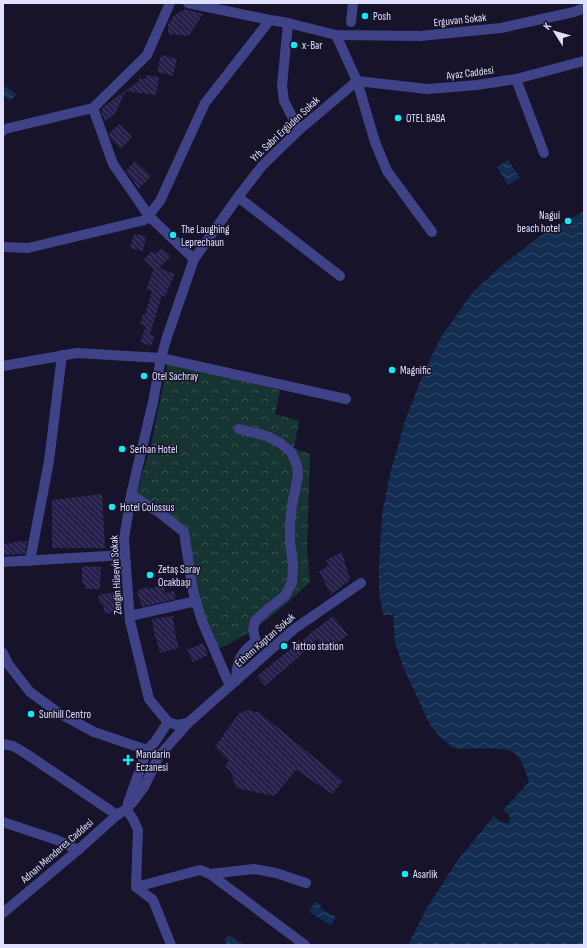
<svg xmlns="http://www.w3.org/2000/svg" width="587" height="948" viewBox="0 0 587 948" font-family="'Sofia Sans Condensed',sans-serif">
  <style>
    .forest { fill: url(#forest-crowns) }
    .water { fill: url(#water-waves) }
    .building { fill: url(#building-back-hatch) }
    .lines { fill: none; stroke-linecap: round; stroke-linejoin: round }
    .minor { stroke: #404288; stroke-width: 10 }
    .poi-dot { fill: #15eaf4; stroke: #16132b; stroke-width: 1.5 }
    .labels { text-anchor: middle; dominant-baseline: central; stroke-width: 3; stroke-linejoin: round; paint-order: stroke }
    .poi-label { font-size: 11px; fill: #e0dffd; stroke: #16132b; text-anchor: start }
    .street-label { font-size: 11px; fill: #e0dffd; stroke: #16132b }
  </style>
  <defs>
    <pattern id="forest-crowns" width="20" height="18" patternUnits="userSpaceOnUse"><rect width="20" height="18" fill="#163532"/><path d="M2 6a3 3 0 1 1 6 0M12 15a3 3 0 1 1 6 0" fill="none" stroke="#385251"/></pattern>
    <pattern id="water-waves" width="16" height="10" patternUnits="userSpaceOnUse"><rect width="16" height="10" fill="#122d50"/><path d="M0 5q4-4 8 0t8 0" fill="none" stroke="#344b6a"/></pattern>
    <pattern id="building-back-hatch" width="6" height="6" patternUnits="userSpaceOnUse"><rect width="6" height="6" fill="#26204b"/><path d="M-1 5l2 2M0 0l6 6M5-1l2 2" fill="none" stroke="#454066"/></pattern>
  </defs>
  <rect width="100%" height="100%" fill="#16132b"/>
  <polygon class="forest" points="168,363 280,390 275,414 299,421 294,448 310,454 307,551 310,582 285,605 256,628 226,646 217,648 195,590 188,534 136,494 150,449"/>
  <g class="water">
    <polygon points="3,85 16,94 11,101 3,95"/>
    <polygon points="508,160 520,178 508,185 497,167"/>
    <path d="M 584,211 L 584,945 L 408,945 L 427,908 L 457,861 L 494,816 L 502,823 L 508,823 L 510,820 L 509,815 L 503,810 L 529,782 C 526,773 522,758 513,752 C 505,747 471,749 459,749 L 452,747 L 442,739 L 430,725 L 404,669 L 395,643 L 393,615 L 383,615 L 379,592 L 379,564 L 382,514 L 391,470 L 405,421 L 423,374 L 441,337 L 473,292 L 501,266 L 539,237 Z"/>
    <polygon points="315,902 321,905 320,908 336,917 331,925 309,912"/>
    <polygon points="227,936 231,936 244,945 229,945 225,942 225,939"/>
  </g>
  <g class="building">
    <polygon points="185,9 203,14 189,36 168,34 168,25 174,16"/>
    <polygon points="161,55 177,59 173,76 157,72"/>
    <polygon points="146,75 159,77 156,95 126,91 115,114 105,121 101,112 103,107 139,81 139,78 145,79"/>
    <polygon points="119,124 132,137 121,149 111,139 109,134"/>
    <polygon points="135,161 151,176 139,189 126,171"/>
    <polygon points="134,234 146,236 143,251 130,248"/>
    <polygon points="162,248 171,256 159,268 175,274 165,297 162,295 150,334 155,336 151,346 140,342 146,326 140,324 143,314 145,315 152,291 146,289 154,269 144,259 152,251 155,254"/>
    <polygon points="102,494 105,548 52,548 52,500"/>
    <polygon points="27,541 25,554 3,555 3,544 12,543 12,542"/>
    <polygon points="342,552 350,580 331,595 319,571 329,566 326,560"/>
    <polygon points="82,566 101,567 100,589 85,589 85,585 82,583"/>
    <polygon points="163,585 165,593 174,591 176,599 142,607 137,591 148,587 149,589"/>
    <polygon points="116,592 119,612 105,614 103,604 100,604 98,595"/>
    <polygon points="173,616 175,633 179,648 160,653 154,632 152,619"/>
    <polygon points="333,616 348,635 326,652 317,639 293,662 265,686 257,676 293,647 299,640 301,642 312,632"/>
    <polygon points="203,643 208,655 193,662 187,650"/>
    <polygon points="248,710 260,713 343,781 332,794 296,770 275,796 236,788 231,772 225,766 229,761 215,747 239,713"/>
  </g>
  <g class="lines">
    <g class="minor">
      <polyline points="188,3 270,20 288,23 336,35 420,36 501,28 574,12 584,8"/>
      <polyline points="351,22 353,3"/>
      <polyline points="288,23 282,86 284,101 299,130"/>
      <polyline points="336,35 357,81 375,142 387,171 432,232"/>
      <polyline points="516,79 544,153"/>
      <polyline points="357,81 427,89 441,88 477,85 516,79 584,61"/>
      <polyline points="93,108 113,164 149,216 194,259"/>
      <polyline points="3,131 5,129 93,108 147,55 170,3"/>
      <polyline points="238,197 340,276"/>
      <polyline points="3,247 28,248 145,220 160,201 205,103 270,20"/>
      <polyline points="3,366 77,353 161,358 346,399"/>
      <polyline points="131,495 160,513 184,532 193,591 202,621 230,686"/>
      <polyline points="30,561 49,461 62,355"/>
      <polyline points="3,562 125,555"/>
      <polyline points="130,616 196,601"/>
      <polyline points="3,653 8,664 30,692 59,713 94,732 147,750 159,756"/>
      <path d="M 236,681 C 237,660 239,654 256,641 L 253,630 L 255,621 L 269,608 L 285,596 L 292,582 L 293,565 L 290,542 L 290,524 L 292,505 L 298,476 L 297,465 L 291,452 L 280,443 L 267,436 L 239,429"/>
      <polyline points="168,722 149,699 130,621 124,539 131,495 153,402 161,358 167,337 194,259 238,197 262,166 299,130 357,81"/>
      <polyline points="168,722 177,725 188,723 294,629 361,583"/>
      <polyline points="3,744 13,746 25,753 117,815"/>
      <polyline points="128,803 147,750 155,742 168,722"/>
      <polyline points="126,809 133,819 138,830 136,887 153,900 171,945"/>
      <polyline points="3,822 57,840 78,850"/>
      <polyline points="210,874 305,945"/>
      <polyline points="136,887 200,870 210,874 254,869 276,873 306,883"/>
      <polyline points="3,913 78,850 117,815 126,809 132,803 144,787 159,756 188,723"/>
    </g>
  </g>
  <g class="poi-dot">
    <circle cx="365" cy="16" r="4"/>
    <circle cx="294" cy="45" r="4"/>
    <circle cx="398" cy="118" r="4"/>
    <circle cx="568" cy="221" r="4"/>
    <circle cx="173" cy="235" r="4"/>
    <circle cx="392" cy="370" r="4"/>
    <circle cx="144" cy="376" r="4"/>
    <circle cx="122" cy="449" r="4"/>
    <circle cx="112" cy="507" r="4"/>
    <circle cx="150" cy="575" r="4"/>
    <circle cx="284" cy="646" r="4"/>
    <circle cx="31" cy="714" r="4"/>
    <path d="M126 754h4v4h4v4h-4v4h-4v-4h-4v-4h4z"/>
    <circle cx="405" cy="874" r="4"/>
  </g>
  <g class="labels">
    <g class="poi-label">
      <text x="373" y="16">Posh</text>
      <text x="302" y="45">x-Bar</text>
      <text x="406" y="118">OTEL BABA</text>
      <text x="560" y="215" text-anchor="end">Nagui<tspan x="560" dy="13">beach hotel</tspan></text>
      <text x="181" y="229">The Laughing<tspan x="181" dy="13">Leprechaun</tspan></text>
      <text x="400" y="370">Magnific</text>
      <text x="152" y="376">Otel Sachray</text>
      <text x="130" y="449">Serhan Hotel</text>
      <text x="120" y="507">Hotel Colossus</text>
      <text x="158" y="569">Zetaş Saray<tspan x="158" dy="13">Ocakbaşı</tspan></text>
      <text x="292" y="646">Tattoo station</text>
      <text x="39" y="714">Sunhill Centro</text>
      <text x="136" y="754">Mandarin<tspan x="136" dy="13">Eczanesi</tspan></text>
      <text x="413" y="874">Asarlik</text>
    </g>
    <g class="street-label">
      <text transform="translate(460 20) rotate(-6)">Erguvan Sokak</text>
      <text transform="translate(470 73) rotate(-7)">Ayaz Caddesi</text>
      <text transform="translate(285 129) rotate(-43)">Yrb. Sabri Ergüden Sokak</text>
      <text transform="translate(116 575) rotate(-93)">Zengin Hüseyin Sokak</text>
      <text transform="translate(265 640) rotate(-41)">Ethem Kaptan Sokak</text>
      <text transform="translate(57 851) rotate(-41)">Adnan Menderes Caddesi</text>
    </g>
  </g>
  <rect width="587" height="948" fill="none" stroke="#e0dffd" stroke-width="8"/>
  <g transform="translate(555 32) rotate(307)" stroke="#16132b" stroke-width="3" paint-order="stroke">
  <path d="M0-3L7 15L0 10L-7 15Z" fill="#e0dffd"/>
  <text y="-6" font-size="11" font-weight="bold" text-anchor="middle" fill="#e0dffd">K</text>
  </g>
</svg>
